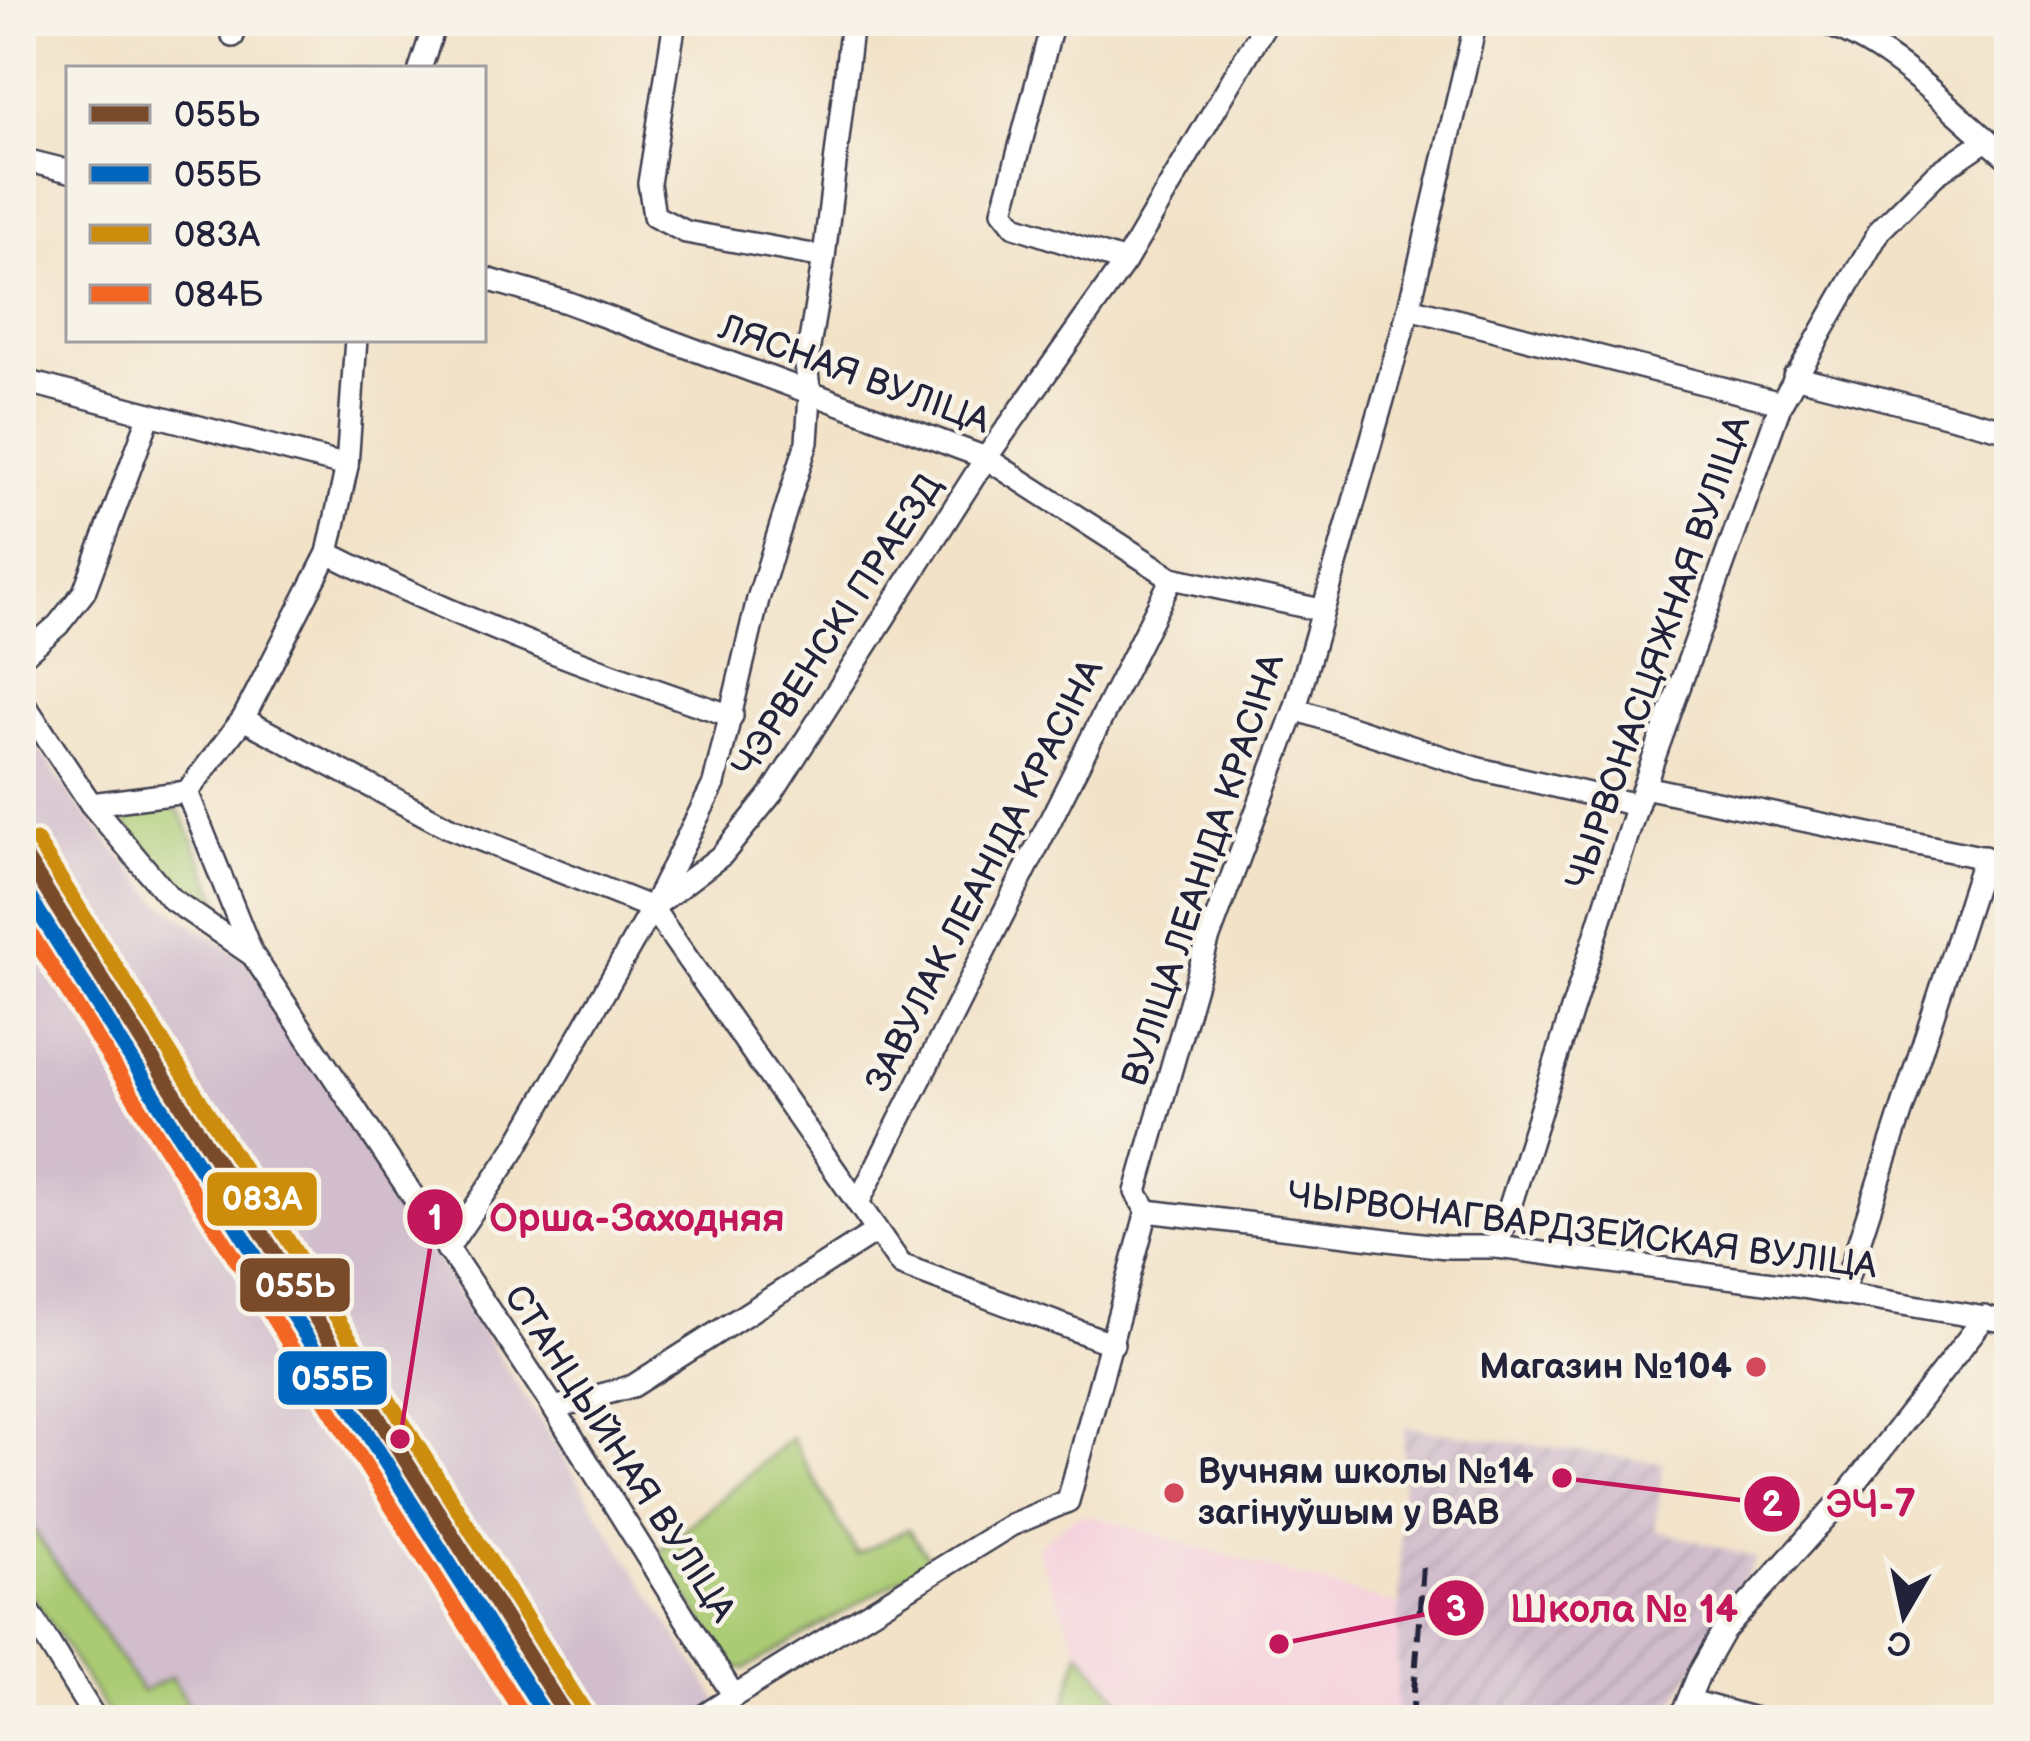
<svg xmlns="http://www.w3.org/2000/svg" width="2030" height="1741" viewBox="0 0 2030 1741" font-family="'Balsamiq Sans',sans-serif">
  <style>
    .built { fill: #f5cfdc }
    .industrial { fill: url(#industrial-furrows) }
    .railway { fill: #d1bdcc }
    .grass { fill: #aacb73; stroke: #667657; stroke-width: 3 }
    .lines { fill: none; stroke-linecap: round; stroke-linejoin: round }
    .minor-casing { stroke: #413f50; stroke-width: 26 }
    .minor { stroke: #fff; stroke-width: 21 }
    .rail { stroke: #22223b; stroke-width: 6; stroke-dasharray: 18 9; stroke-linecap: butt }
    .rail-1-casing { stroke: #f7f3e8; stroke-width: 24 }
    .rail-2-casing { stroke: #f7f3e8; stroke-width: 24 }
    .rail-3-casing { stroke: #f7f3e8; stroke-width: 24 }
    .rail-4-casing { stroke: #f7f3e8; stroke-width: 24 }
    .rail-1 { stroke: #7a4b2a; stroke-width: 15 }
    .rail-2 { stroke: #0065bd; stroke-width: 15 }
    .rail-3 { stroke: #cc8c0c; stroke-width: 15 }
    .rail-4 { stroke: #f26522; stroke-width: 15 }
    .poi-dot { fill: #d1495b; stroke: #f7f3e8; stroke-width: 4.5 }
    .labels { text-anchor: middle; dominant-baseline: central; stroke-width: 9; stroke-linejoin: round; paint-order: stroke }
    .street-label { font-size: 36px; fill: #22223b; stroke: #f7f3e8 }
    .poi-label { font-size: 36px; font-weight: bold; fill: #22223b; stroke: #f7f3e8; text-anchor: end }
    .leader { fill: none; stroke: #c2185b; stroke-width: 4.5 }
    .callout-dot { fill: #c2185b; stroke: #f7f3e8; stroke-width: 4.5 }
    .mark-label { font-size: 36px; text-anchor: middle; font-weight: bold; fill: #fff }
    .callout-label { font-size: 39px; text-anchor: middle; font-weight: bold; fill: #c2185b; stroke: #f7f3e8; stroke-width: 9; stroke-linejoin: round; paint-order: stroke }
    .line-badge { stroke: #f7f3e8; stroke-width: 4.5 }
    .badge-label { font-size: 33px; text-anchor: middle; font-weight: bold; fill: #fff }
  </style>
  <defs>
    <pattern id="industrial-furrows" width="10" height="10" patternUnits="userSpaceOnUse" patternTransform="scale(3)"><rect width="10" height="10" fill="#d1bdcc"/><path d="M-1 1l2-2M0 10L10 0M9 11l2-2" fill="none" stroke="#b3a2b0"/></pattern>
  </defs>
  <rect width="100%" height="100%" fill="#f7f3e8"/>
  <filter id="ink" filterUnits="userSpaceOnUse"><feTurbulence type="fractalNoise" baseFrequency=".00833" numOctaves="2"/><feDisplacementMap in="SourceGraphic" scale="24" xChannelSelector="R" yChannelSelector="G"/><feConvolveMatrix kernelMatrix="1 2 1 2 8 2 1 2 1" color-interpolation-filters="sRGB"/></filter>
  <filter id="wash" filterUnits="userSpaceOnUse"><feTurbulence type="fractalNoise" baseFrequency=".004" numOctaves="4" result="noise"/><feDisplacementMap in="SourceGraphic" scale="48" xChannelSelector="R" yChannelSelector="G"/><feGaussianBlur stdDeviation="2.7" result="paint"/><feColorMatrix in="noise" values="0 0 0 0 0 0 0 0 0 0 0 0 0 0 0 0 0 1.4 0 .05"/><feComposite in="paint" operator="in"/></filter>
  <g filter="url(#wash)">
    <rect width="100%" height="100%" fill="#f2e2c7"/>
    <polygon class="built" points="1089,1515 1402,1607 1397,1720 1136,1720 1080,1651 1036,1547 1074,1517"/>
    <polygon class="industrial" points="1404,1427 1663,1463 1655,1530 1756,1558 1664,1720 1396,1720"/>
    <polygon class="railway" points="21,723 77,804 160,902 247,961 729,1718 198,1720 171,1677 142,1692 21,1511"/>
    <g class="grass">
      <polygon points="167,805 181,813 227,917 183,892 125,824 130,810"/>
      <polygon points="791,1438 857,1554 908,1529 931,1561 745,1669 732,1667 658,1552"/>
      <polygon points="21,1511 142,1692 171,1677 197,1720 112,1720 21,1578"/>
      <polygon points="1080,1651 1136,1720 1061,1720"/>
    </g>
  </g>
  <g filter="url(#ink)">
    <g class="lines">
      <g class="minor-casing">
        <g id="minor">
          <polyline points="675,21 649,183 654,216 686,232 824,257"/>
          <polyline points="1053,21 1003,211 1015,226 1125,262"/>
          <path d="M 1817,21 C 1894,45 1949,110 2009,159"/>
          <polyline points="233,36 236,21"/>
          <polyline points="420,69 436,21"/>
          <polyline points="21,159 69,171"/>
          <polyline points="483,278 566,302 986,458 1172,578 1321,610"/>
          <polyline points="1409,308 1781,403"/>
          <polyline points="356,339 347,466 328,553 243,719 187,792 252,954 554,1408 734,1696 697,1720"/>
          <polyline points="1794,376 2009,431"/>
          <polyline points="21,380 347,466"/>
          <path d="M 328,553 C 458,619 594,670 732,716"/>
          <polyline points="21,657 58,625 84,592 150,414"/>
          <polyline points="21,699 91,804 170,898 251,954"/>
          <polyline points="1295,709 1479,769 1637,805"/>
          <polyline points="243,719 448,827 652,908"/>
          <polyline points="1644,787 2009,863"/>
          <polyline points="91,804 187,792"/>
          <polyline points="655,902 714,784 758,599 807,442 810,395 806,365 824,257 852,21"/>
          <polyline points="652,908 901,1265 1113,1344"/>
          <polyline points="858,1203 1172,578"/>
          <polyline points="1147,1211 1446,1247 1497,1247 1796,1286 2009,1322"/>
          <polyline points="1497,1247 1637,805 1781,403 1880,230 1935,175 1986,140"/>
          <polyline points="447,1249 515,1149 652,908 722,855 772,793 986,458 1125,262 1267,21"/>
          <polyline points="1842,1294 1984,857"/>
          <polyline points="554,1408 633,1386 875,1232"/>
          <polyline points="21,1598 96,1720"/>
          <polyline points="734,1696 1011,1525 1068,1501 1147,1211 1136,1192 1208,940 1295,709 1409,308 1476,21"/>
          <polyline points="1691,1701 1759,1720"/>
          <polyline points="1680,1720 1699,1674 1723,1632 1846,1495 1985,1317"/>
        </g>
      </g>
      <use href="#minor" class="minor"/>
      <g class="rail">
        <polyline points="21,882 550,1720"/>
        <polyline points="1412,1720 1423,1565"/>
      </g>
      <g class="rail-1-casing">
        <polyline id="rail-1" points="21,850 569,1720"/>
      </g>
      <g class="rail-2-casing">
        <polyline id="rail-2" points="21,884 548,1720"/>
      </g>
      <g class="rail-3-casing">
        <polyline id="rail-3" points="36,840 584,1710"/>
      </g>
      <g class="rail-4-casing">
        <polyline id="rail-4" points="21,918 526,1720"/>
      </g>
      <use href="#rail-1" class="rail-1"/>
      <use href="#rail-2" class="rail-2"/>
      <use href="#rail-3" class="rail-3"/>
      <use href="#rail-4" class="rail-4"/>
    </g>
  </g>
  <g class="poi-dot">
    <circle cx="1756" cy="1367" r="12"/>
    <circle cx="1174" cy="1493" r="12"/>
  </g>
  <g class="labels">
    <g class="street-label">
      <text transform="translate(854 375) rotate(20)">ЛЯСНАЯ ВУЛІЦА</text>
      <text transform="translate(838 626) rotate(-57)">ЧЭРВЕНСКІ ПРАЕЗД</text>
      <text transform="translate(1659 653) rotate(-71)">ЧЫРВОНАСЦЯЖНАЯ ВУЛІЦА</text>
      <text transform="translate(1204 870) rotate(-72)">ВУЛІЦА ЛЕАНІДА КРАСІНА</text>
      <text transform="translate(985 876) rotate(-63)">ЗАВУЛАК ЛЕАНІДА КРАСІНА</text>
      <text transform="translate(1582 1231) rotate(7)">ЧЫРВОНАГВАРДЗЕЙСКАЯ ВУЛІЦА</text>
      <text transform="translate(619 1454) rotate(57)">СТАНЦЫЙНАЯ ВУЛІЦА</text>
    </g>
    <g class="poi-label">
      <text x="1732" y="1367">Магазин №104</text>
      <text x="1198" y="1472" text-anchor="start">Вучням школы №14<tspan x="1198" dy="41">загінуўшым у ВАВ</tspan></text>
    </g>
  </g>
  <path class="leader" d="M400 1439L435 1217M1562 1478L1772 1504M1279 1644L1456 1608"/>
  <g class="callout-dot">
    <circle cx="400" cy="1439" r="12"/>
    <circle cx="1562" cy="1478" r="12"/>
    <circle cx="1279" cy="1644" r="12"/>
    <circle cx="435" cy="1217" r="30"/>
    <circle cx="1772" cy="1504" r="30"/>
    <circle cx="1456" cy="1608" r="30"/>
  </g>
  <g class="mark-label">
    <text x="435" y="1230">1</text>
    <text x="1772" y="1516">2</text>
    <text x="1456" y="1621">3</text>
  </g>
  <g class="callout-label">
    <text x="637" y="1231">Орша-Заходняя</text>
    <text x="1871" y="1517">ЭЧ-7</text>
    <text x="1624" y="1622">Школа № 14</text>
  </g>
  <g class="line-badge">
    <rect x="205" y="1170" width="114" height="58" rx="12" fill="#cc8c0c"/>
    <rect x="238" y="1256" width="114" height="58" rx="12" fill="#7a4b2a"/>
    <rect x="276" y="1349" width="113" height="58" rx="12" fill="#0065bd"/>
  </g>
  <g class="badge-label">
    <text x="262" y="1210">083А</text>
    <text x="295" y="1297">055Ь</text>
    <text x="332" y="1390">055Б</text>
  </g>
  <rect width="2030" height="1741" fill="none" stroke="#f7f3e8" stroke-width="72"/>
  <rect x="66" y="66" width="420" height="276" fill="#f7f3e8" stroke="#a29fa3" stroke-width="3"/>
  <rect x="90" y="105" width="60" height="18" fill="#7a4b2a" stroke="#a29fa3" stroke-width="3"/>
  <text x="174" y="126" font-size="36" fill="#22223b">055Ь</text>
  <rect x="90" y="165" width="60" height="18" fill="#0065bd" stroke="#a29fa3" stroke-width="3"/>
  <text x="174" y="186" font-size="36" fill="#22223b">055Б</text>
  <rect x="90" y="225" width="60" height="18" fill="#cc8c0c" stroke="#a29fa3" stroke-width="3"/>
  <text x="174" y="246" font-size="36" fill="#22223b">083А</text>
  <rect x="90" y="285" width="60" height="18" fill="#f26522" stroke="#a29fa3" stroke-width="3"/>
  <text x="174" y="306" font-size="36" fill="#22223b">084Б</text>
  <g transform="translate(1904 1615) rotate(189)" stroke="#f7f3e8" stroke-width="9" paint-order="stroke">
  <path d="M0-9L21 45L0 30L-21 45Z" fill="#22223b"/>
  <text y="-18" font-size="33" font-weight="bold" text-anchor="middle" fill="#22223b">С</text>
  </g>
</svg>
